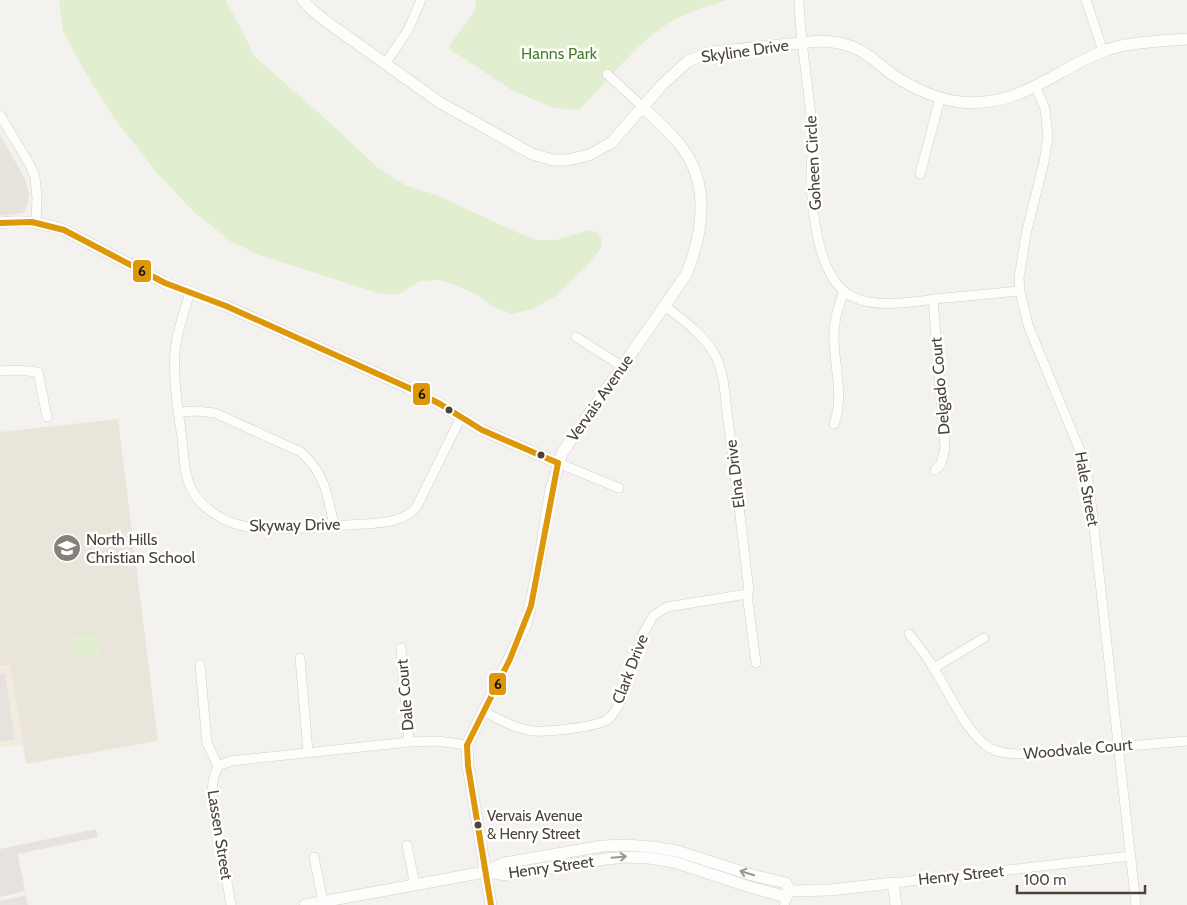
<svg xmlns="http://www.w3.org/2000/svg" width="1187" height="905" viewBox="0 0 1187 905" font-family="Cabin,sans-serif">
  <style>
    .residential { fill: #e7e4dc }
    .commercial { fill: #f3ebdf }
    .education { fill: #eae5da }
    .green { fill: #e1eecf }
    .parking { fill: #e6e3df }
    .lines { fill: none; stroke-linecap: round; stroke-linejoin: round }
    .minor-casing { stroke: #d2d0cb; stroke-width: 10 }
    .tertiary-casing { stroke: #d2d0cb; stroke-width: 12 }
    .minor { stroke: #fdfdfc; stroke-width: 9 }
    .tertiary { stroke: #fdfdfc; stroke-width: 11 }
    .bus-1-casing { stroke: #fff; stroke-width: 10 }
    .bus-1 { stroke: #dd9709; stroke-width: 6 }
    .oneway { stroke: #9b9791 }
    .bus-dot { fill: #4b4439; stroke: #fff; stroke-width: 2 }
    .labels { text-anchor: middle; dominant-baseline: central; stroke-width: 5; stroke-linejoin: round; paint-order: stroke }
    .bus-label { font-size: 15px; fill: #4b4439; stroke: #fff; text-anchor: start }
    .street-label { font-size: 16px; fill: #4b4439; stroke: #fff }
    .park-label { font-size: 16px; fill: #4a7f2a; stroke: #fff }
    .poi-label { font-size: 16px; fill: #4b4439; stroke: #fff; text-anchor: start }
    .line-badge { stroke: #fff; stroke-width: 2 }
    .pale-badge-label { font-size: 14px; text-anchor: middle; font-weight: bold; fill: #111 }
  </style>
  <rect width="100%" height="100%" fill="#f4f2ee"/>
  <polygon class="residential" points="0,134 24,177 29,191 28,202 24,213 0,216"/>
  <polygon class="commercial" points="0,665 10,665 23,745 0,747"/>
  <polygon class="education" points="118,419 158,741 26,764 10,665 0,665 0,432"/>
  <g class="green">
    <polygon points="59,0 225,0 240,26 254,56 329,122 377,167 405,185 439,196 516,232 538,240 556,240 588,230 596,232 601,238 602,246 589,264 556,296 533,309 512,314 493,307 477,295 456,285 439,280 420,281 399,294 381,294 262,256 230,241 193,211 156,172 114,118 82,67 63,31"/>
    <path d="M 476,0 L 727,0 C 711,5 694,10 680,17 C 640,36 610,80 579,110 L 554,108 L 513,91 L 448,48 L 475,10 Z"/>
    <polygon points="97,634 99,655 74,657 72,636"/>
  </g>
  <g class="parking">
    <polygon points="5,673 15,740 0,741 0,674"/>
    <polygon points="96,829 98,837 18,854 25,891 0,897 0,849"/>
    <polygon points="26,895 28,905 0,905 0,901"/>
  </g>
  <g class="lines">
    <g class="minor-casing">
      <g id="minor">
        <path d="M 799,0 C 800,43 809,86 812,128 C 814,147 810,166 811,185 C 813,217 819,279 851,296 C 878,310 915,301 944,298 C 969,296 995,293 1020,291"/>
        <polyline points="1086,0 1103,51"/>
        <polyline points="385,64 408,30 421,0"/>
        <polyline points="607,74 643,107"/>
        <polyline points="1036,87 1045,109 1048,137 1044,162 1026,234 1019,278 1020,291 1028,325 1085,463 1090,492 1136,905"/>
        <polyline points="0,115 30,165 35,177 37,198 36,222"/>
        <polyline points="920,174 940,99"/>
        <path d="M 190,292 C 184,312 177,331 175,351 C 173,380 178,410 182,438 C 184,455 184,476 192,490 C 199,505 218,518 233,523 C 262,534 315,527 346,525 C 368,523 403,526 417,506 L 461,417"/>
        <polyline points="933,299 945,448 941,464 935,470"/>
        <path d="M 665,306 C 683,320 702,333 714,353 C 725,372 725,399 728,420 C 736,477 742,534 749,591 L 747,594 L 756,663"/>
        <polyline points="576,337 623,367"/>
        <polyline points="0,371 16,370 38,372 47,417"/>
        <path d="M 178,412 L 196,411 L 215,413 L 301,452 C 325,474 328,495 334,526"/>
        <path d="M 834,424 C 844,398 835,369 834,341 C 833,323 838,308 844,291"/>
        <polyline points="558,463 619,488"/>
        <path d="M 909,634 C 918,645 927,657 934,669 C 949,691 966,734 990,748 C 1003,755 1020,754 1035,754 L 1187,741"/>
        <polyline points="401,648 409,742"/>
        <polyline points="300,658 308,752"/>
        <polyline points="200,665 207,743 218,766"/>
        <polyline points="934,668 984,638"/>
        <path d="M 483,711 C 498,719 516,729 534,731 C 547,732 596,727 607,720 C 614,715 619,705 622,698 L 643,634 L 653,616 L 667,607 L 747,594"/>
        <polyline points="218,766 231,761 409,742 438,741 467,745"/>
        <path d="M 218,766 C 212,778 212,788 213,800 L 231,905"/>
        <polyline points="407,845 415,885"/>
        <polyline points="314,857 323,902"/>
        <polyline points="893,883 1131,856"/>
        <polyline points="784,905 790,891"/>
      </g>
    </g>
    <g class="tertiary-casing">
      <g id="tertiary">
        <path d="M 303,0 L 311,9 L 327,22 L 439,102 L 532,154 L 553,160 L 567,160 L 589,155 L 611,143 L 662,85 L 688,61 L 712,52 L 819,41 C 831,41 842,43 853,47 C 867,53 878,63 890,73 C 911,87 934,99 960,102 C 1021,108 1052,71 1104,51 C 1126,42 1163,41 1187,39"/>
        <path d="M 0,223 C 22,220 43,222 64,230 L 165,283 L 226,306 L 409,388 L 440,404 L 482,430 L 558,463"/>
        <polyline points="485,872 507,875 606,859 627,857 649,858 674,862 750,887 783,896 790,891 830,890 893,883 896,905"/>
        <polyline points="305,905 485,872 504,863 603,846 626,845 652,847 677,851 752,875 786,883 790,891"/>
        <path d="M 491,905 L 468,766 L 467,745 L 526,624 L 537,574 L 551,489 L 562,453 L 686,275 C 703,233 711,185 681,146 C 670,132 656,120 643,107"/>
      </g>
    </g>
    <use href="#minor" class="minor"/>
    <use href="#tertiary" class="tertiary"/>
    <g class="bus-1-casing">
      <g id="bus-1">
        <polyline points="0,223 32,222 64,230 165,283 226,306 409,388 440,404 482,430 558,463"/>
        <polyline points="491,905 468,766 467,745 510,659 531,606 558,463"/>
      </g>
    </g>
    <use href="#bus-1" class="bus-1"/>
  </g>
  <defs><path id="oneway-shaft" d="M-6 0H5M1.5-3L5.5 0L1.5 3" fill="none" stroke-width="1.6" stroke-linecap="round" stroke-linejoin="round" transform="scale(1.25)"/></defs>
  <g class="oneway">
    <use href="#oneway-shaft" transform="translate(619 857) rotate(-5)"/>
    <use href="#oneway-shaft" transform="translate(747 873) rotate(-163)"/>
  </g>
  <defs>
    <g id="school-disc" transform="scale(1.4375)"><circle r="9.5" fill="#868178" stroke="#fff"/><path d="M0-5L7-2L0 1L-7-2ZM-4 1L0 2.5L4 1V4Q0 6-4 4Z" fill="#fff"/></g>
  </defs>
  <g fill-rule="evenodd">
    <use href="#school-disc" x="67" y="548"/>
  </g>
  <g class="bus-dot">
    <circle cx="449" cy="410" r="4.5"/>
    <circle cx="541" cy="455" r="4.5"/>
    <circle cx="478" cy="825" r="4.5"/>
  </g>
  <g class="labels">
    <g class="bus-label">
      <text x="487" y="816">Vervais Avenue<tspan x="487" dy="18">&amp; Henry Street</tspan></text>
    </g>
    <g class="street-label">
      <text transform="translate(745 51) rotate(-8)">Skyline Drive</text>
      <text transform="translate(813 163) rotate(-93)">Goheen Circle</text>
      <text transform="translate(940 386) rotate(-95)">Delgado Court</text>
      <text transform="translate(600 398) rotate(-55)">Vervais Avenue</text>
      <text transform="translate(735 474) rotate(-97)">Elna Drive</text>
      <text transform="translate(1087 489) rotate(80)">Hale Street</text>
      <text transform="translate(295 525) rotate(-1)">Skyway Drive</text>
      <text transform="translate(630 669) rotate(-69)">Clark Drive</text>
      <text transform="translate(405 695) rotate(-95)">Dale Court</text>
      <text transform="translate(1078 749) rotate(-5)">Woodvale Court</text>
      <text transform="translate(220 835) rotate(81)">Lassen Street</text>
      <text transform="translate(551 867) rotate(-8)">Henry Street</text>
      <text transform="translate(961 875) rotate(-6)">Henry Street</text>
    </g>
    <g class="park-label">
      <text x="559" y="53">Hanns Park</text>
    </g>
    <g class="poi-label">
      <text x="86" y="539">North Hills<tspan x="86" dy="18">Christian School</tspan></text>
    </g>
  </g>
  <g class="line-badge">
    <rect x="132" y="259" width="20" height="24" rx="5" fill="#dd9709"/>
    <rect x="412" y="382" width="19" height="24" rx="5" fill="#dd9709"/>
    <rect x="488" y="672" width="19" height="24" rx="5" fill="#dd9709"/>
  </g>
  <g class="pale-badge-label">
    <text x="142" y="276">6</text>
    <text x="422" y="399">6</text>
    <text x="498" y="689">6</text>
  </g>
  <path d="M1017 885v8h128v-8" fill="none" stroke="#4b4439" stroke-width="2.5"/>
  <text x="1024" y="885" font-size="15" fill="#4b4439" stroke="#ffffff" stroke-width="4" paint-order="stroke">100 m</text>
</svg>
